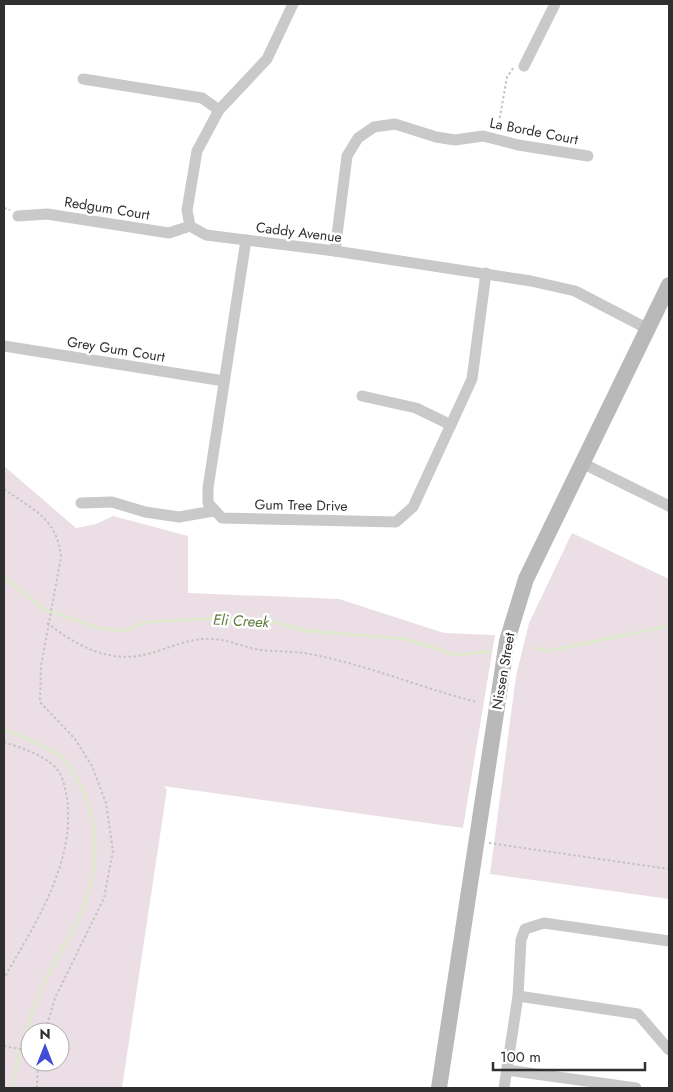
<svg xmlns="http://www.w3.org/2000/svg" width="673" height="1092" viewBox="0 0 673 1092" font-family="Jost,sans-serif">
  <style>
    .green { fill: #ebdfe5; fill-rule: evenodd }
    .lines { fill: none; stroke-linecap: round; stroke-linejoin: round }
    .stream { stroke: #dee9cd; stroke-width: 3 }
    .path { stroke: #c3c3c3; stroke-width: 2; stroke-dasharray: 2.5 2.5; stroke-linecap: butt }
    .street { stroke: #c9c9c9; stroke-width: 11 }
    .secondary { stroke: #b9b9b9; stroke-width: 16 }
    .labels { text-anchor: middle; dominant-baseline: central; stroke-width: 5; stroke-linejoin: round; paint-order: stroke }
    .street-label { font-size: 14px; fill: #2f2f2f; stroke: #fff }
    .water-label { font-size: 15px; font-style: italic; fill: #61793c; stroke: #fff }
  </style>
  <rect width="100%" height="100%" fill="#fff"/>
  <g class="green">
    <path d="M 4,466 L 76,528 L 96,524 L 113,516 L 188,536 L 188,593 L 339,599 L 444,633 L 495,635 L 463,828 L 163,786 L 167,789 L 122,1088 L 4,1088 ZM 30,1032 L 60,1032 L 60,1062 L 30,1062 Z"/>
    <polygon points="572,533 669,579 669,899 490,874 516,676 529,623"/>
  </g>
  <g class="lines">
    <g class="stream">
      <polyline points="4,577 44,609 98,628 124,631 147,622 219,618 275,622 308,631 406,639 456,655 491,651"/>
      <polyline points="535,648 548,651 669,626"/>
      <path d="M 4,730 C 22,737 43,744 59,755 C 66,759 71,769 75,776 C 101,818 101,872 79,917 C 68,941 53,963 42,987 C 28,1020 19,1053 12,1088"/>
    </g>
    <g class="path">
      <polyline points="498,128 507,77 514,67"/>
      <polyline points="4,208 10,210"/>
      <path d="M 4,489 C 33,510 57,518 61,557 L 41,666 L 40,702 L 75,739 L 92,766 L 106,803 L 113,851 L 104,898 L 55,998 L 45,1032"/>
      <path d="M 47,623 C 77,646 109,664 148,654 C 170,648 190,637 214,639 C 230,640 245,648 261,650 C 278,652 294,651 310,654 C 368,665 421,688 477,702"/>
      <path d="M 4,742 C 21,748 42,754 55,767 C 63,775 65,788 67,798 C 76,862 34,926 4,978"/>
      <polyline points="489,843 669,869"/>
      <polyline points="4,1046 30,1051"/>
      <polyline points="37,1088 38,1062"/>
    </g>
    <g class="street">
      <polyline points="293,4 267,59 219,110 197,151 187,210 190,226 206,235 335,251 531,281 575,291 648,329"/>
      <polyline points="524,66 555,4"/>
      <polyline points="83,79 202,98 219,110"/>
      <polyline points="18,216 47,214 169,233 190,226"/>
      <polyline points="246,240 208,488 208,503 222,518 396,522 413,507 472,379 486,273"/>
      <polyline points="335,251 347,156 358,138 374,127 395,124 436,137 455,140 483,136 518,145 588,156"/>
      <polyline points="4,346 224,381"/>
      <polyline points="362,396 416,408 451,425"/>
      <polyline points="582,463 669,506"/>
      <polyline points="81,503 112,502 145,512 179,517 213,511"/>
      <polyline points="518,996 638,1014 669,1050"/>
      <polyline points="507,1070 636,1088"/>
      <polyline points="504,1088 518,996 521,940 525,929 544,923 669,941"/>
    </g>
    <polyline class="secondary" points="439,1088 507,641 526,579 669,285"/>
  </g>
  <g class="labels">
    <g class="street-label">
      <text transform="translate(534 131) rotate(11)">La Borde Court</text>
      <text transform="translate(107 208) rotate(9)">Redgum Court</text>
      <text transform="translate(299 232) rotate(7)">Caddy Avenue</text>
      <text transform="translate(116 349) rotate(9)">Grey Gum Court</text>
      <text transform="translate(301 505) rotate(1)">Gum Tree Drive</text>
      <text transform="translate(503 671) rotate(-80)">Nissen Street</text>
    </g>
    <g class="water-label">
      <text transform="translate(241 621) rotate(3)">Eli Creek</text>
    </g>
  </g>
  <rect width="673" height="1092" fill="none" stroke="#2f2f2f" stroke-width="10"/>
  <g transform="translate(45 1047)"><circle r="24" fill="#ffffff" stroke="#acacac"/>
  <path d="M0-4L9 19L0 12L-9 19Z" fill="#424cd6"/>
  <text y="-8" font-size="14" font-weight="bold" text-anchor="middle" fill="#2f2f2f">N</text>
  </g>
  <path d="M493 1062v8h152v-8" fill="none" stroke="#2f2f2f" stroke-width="2.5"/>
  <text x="500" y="1062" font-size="15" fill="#2f2f2f" stroke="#ffffff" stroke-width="4" paint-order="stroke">100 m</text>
</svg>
